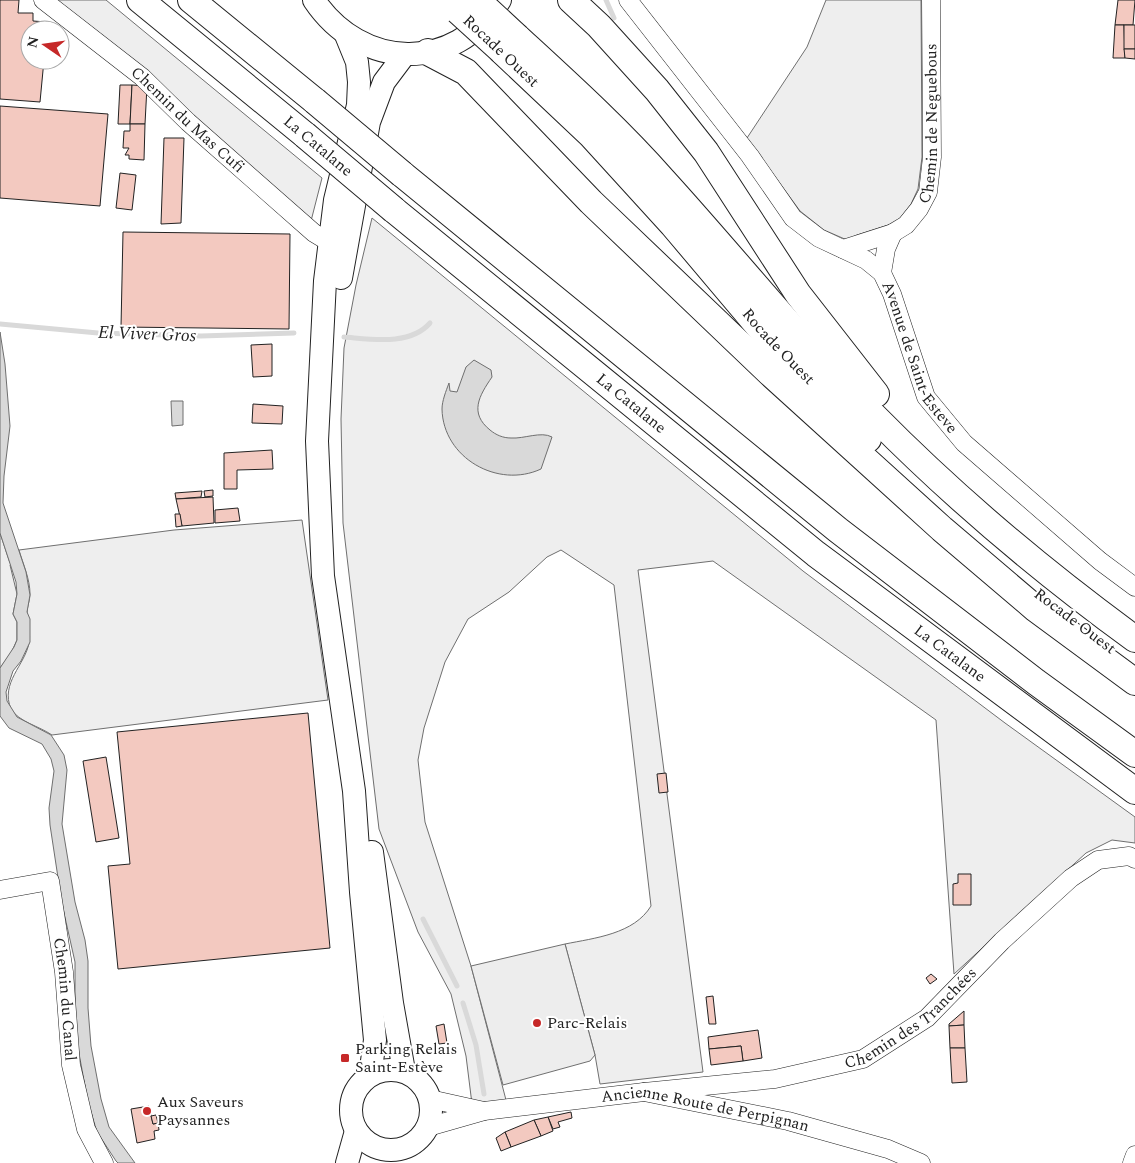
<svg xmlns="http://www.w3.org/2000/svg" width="1135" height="1163" viewBox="0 0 1135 1163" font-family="Spectral,serif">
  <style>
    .green { fill: #eee; stroke: #6f6f6f }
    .parking { fill: #ededed; stroke: #6f6f6f }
    .water { fill: #d9d9d9; stroke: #6f6f6f }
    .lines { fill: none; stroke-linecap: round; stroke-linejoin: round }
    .stream { stroke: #d9d9d9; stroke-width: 5 }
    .building { fill: #f3c9c0; stroke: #222 }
    .minor-casing { stroke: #222; stroke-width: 19 }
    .major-casing { stroke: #222; stroke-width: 24 }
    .highway-casing { stroke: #222; stroke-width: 28 }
    .minor { stroke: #fff; stroke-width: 18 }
    .major { stroke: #fff; stroke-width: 22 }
    .highway { stroke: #fff; stroke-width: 26 }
    .highway-bridge-casing { stroke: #222; stroke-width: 28; stroke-linecap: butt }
    .highway-bridge { stroke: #fff; stroke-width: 26 }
    .poi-dot { fill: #c62828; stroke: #fff; stroke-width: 2 }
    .labels { text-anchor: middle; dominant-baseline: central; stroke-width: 4; stroke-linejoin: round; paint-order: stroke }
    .street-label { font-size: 16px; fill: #222; stroke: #fff }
    .poi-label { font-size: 16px; fill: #222; stroke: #fff; text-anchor: start }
    .water-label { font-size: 18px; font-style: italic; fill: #222; stroke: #fff }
  </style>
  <rect width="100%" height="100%" fill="#fff"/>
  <g class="green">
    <polygon points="54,0 106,0 322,178 311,221"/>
    <polygon points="826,0 921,0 922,157 918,189 911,204 900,218 888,225 857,235 847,240 824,230 800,211 747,138 807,47"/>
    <path d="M 372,218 L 803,571 L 1005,723 L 1135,817 L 1135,843 L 1112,840 L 1086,853 L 954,974 L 936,720 L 713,561 L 638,570 L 703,1072 L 600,1084 L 595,1055 L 565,944 C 595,938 634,934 651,906 L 614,585 L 561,550 L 547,557 L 509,592 L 468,619 L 445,662 L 424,728 L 418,760 L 425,822 L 471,966 L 506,1100 L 472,1104 L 466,1056 L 451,994 L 418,932 L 379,829 L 343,523 L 341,419 L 344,348 L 356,285 Z"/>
    <path d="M 302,520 L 328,700 L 52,735 C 39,726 19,722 11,709 C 0,683 25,665 29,643 C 31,634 27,623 27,613 C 27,607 30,600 30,594 C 30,579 23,564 19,550 L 174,530 Z"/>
    <polygon points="0,533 10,563 12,564 10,565 17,594 13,614 17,622 17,640 11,653 0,668"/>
  </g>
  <polygon class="parking" points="565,944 595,1055 590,1061 503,1085 471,966"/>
  <g class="water">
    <polygon points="0,332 5,364 10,426 4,476 3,503 26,572 30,595 27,612 30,619 30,642 21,661 13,671 6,692 7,701 17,717 51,735 64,755 67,770 62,824 75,902 85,940 88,961 88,1008 91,1046 101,1099 109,1127 135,1163 118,1163 116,1161 97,1132 88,1102 78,1048 75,1008 75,962 62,904 50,825 49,808 54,771 51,759 42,744 9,728 0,716 0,668 14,647 17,640 17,622 13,614 17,594 16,582 0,533"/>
    <path d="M 474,360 L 491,370 L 492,377 C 479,396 469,413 490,430 C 496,435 503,438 511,438 C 524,439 541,431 552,437 L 541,469 C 498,489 443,458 442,409 C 442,401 446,391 449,383 L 450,391 L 457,392 L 466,367 Z"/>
    <polygon points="171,401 183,401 183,425 172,426"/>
  </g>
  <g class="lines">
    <g class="stream">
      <polyline points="606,0 614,18"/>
      <polyline points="0,324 98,333 201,336 294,333"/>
      <path d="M 344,337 C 371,339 410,346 430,323"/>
      <polyline points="423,919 457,986"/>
      <polyline points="463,1003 476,1045 484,1094"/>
    </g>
  </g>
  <g class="building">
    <polygon points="0,0 19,0 18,13 33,13 33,21 47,22 46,30 30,30 30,60 44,60 40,102 0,99"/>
    <polygon points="1118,0 1135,0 1133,25 1115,25"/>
    <polygon points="1115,25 1124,25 1125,58 1113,58"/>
    <rect x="1124" y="25" width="11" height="24"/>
    <polygon points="1124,49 1135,49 1135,59 1125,58"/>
    <polygon points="120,85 132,85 130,124 118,124"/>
    <polygon points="132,85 147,86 145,124 130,124"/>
    <polygon points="0,106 108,114 100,206 0,198"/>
    <polygon points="130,124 145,124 144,160 129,159 129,155 125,155 129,148 123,148 124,131 130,131"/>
    <polygon points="164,138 184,138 181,223 161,224"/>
    <polygon points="120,173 136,175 132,210 116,208"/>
    <polygon points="123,232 290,234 289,329 121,327"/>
    <polygon points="272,344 272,376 253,377 251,345"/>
    <polygon points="253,404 283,406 282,424 252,423"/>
    <polygon points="272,450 273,469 237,470 237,489 224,489 224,453"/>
    <polygon points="213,490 213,496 205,497 204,491"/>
    <polygon points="202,491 201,497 176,499 175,493"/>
    <polygon points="213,497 214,523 182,526 176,499"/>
    <polygon points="238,508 240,521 215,523 215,510"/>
    <polygon points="175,514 180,514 182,526 176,527"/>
    <polygon points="308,713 330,948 118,969 108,866 130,864 117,732"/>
    <polygon points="106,757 119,838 96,842 83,761"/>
    <polygon points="666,773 668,792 659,793 657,774"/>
    <polygon points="958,874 971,874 971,905 953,905 953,884 958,883"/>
    <polygon points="931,974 937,979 930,984 926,978"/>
    <polygon points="713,996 716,1024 709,1024 706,997"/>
    <polygon points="964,1011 964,1025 949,1026 949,1024"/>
    <polygon points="444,1024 447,1043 439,1044 436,1026"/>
    <polygon points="964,1025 965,1048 950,1048 949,1026"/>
    <polygon points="758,1030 762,1058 743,1061 741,1046 709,1049 708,1037"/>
    <polygon points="741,1046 743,1061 711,1065 709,1049"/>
    <polygon points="950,1048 965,1048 967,1082 952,1083"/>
    <polygon points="149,1106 153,1124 158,1123 159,1130 154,1131 155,1139 137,1143 131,1109"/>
    <polygon points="571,1112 572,1118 558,1122 560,1127 553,1129 548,1117"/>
    <polygon points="156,1115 158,1123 153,1124 151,1116"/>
    <polygon points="548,1117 553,1131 541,1136 534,1120"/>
    <polygon points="534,1120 541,1136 511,1147 505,1132"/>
    <polygon points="505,1132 511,1147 501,1151 496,1138"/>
  </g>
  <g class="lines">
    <g class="minor-casing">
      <g id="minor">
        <path id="s1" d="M 43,0 L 142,77 L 188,122 L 314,233 L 329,242"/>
        <path id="s2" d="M 628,0 L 750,156 L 793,218 L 819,238 L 866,260 L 882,273 L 892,294 L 926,397 L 964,443 L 1100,561 L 1135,587"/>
        <path id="s3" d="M 843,249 L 893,233 L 906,225 L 919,209 L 928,192 L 932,157 L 931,0"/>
        <polyline points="882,273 886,249 893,233"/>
        <path id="s4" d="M 0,890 L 50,881 L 64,972 L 71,1065 L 86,1129 L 104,1163"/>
        <path id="s5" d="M 644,1092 L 775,1079 L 863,1059 L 927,1018 L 1002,941 L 1071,878 L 1098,860 L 1129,856 L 1135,859"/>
        <polyline points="430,1099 484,1111"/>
        <path id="s6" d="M 428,1127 L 484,1111 L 644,1092 L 788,1121 L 888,1149 L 921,1163"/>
        <polyline points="1132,1163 1135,1155"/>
      </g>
    </g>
    <g class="major-casing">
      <g id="major">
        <path d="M 314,0 C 361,70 455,74 500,0"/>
        <polyline points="346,35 357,62 359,82 358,105 335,200 325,281 317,441 323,576 354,791 361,892 375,1040 370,1075"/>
        <polyline points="341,278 369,122 384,82 405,54"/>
        <polyline points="372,852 392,1003 404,1071"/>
        <circle cx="391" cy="1110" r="40"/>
        <polyline points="347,1163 356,1131"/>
      </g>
    </g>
    <g class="highway-casing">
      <g id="highway">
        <polyline points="140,0 305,135"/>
        <polyline points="191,0 315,101"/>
        <polyline points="571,0 599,26 657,90 706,152 798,294 876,394"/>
        <path d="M 517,37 C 567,83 618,129 663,180 C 734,258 800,341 874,416 C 954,497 1043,572 1135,639"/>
        <path id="s7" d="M 502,51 L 591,135 L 673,225 L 765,334 L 868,439"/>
        <polyline points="428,52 466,72 591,202 770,373 942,529 1036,609 1135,682"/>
        <polyline points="402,174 838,530 1036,682 1135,754"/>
        <path id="s8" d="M 394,210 L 816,554 L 1135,791"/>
      </g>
    </g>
    <use href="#minor" class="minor"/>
    <use href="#major" class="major"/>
    <use href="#highway" class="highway"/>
    <g class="highway-bridge-casing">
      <g id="highway-bridge">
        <polyline points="477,0 517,37"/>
        <polyline points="458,11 502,51"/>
        <polyline points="315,101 402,174"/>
        <polyline points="305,135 394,210"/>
      </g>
    </g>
    <use href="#highway-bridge" class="highway-bridge"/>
  </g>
  <g class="poi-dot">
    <circle cx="537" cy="1023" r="5"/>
    <rect x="340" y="1053" width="10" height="10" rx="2.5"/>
    <circle cx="147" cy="1111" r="5"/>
  </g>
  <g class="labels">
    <g class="street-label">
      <text transform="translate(501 51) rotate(43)">Rocade Ouest</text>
      <text stroke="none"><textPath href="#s1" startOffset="188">Chemin du Mas Cufi</textPath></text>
      <text stroke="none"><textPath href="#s3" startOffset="176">Chemin de Neguebous</textPath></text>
      <text transform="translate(318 146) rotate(40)">La Catalane</text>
      <text stroke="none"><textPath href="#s7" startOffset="405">Rocade Ouest</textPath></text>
      <text stroke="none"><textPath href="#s2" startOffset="472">Avenue de Saint-Esteve</textPath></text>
      <text stroke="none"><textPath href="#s8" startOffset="306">La Catalane</textPath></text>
      <text transform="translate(1075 621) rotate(37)">Rocade Ouest</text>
      <text stroke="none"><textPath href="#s8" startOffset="711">La Catalane</textPath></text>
      <text stroke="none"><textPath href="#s4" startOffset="170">Chemin du Canal</textPath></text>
      <text stroke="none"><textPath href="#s5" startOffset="284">Chemin des Tranchées</textPath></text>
      <text stroke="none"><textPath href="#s6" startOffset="282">Ancienne Route de Perpignan</textPath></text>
    </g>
    <g class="poi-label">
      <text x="547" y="1023">Parc-Relais</text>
      <text x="355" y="1049">Parking Relais<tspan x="355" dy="18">Saint-Estève</tspan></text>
      <text x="157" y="1102">Aux Saveurs<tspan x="157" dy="18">Paysannes</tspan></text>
    </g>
    <g class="water-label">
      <text transform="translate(147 334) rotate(2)">El Viver Gros</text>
    </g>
  </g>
  <g transform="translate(45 45) rotate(283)"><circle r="24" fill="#ffffff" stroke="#a7a7a7"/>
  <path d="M0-4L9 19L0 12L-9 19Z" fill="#c62828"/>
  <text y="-8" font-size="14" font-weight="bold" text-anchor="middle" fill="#222222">N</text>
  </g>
</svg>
